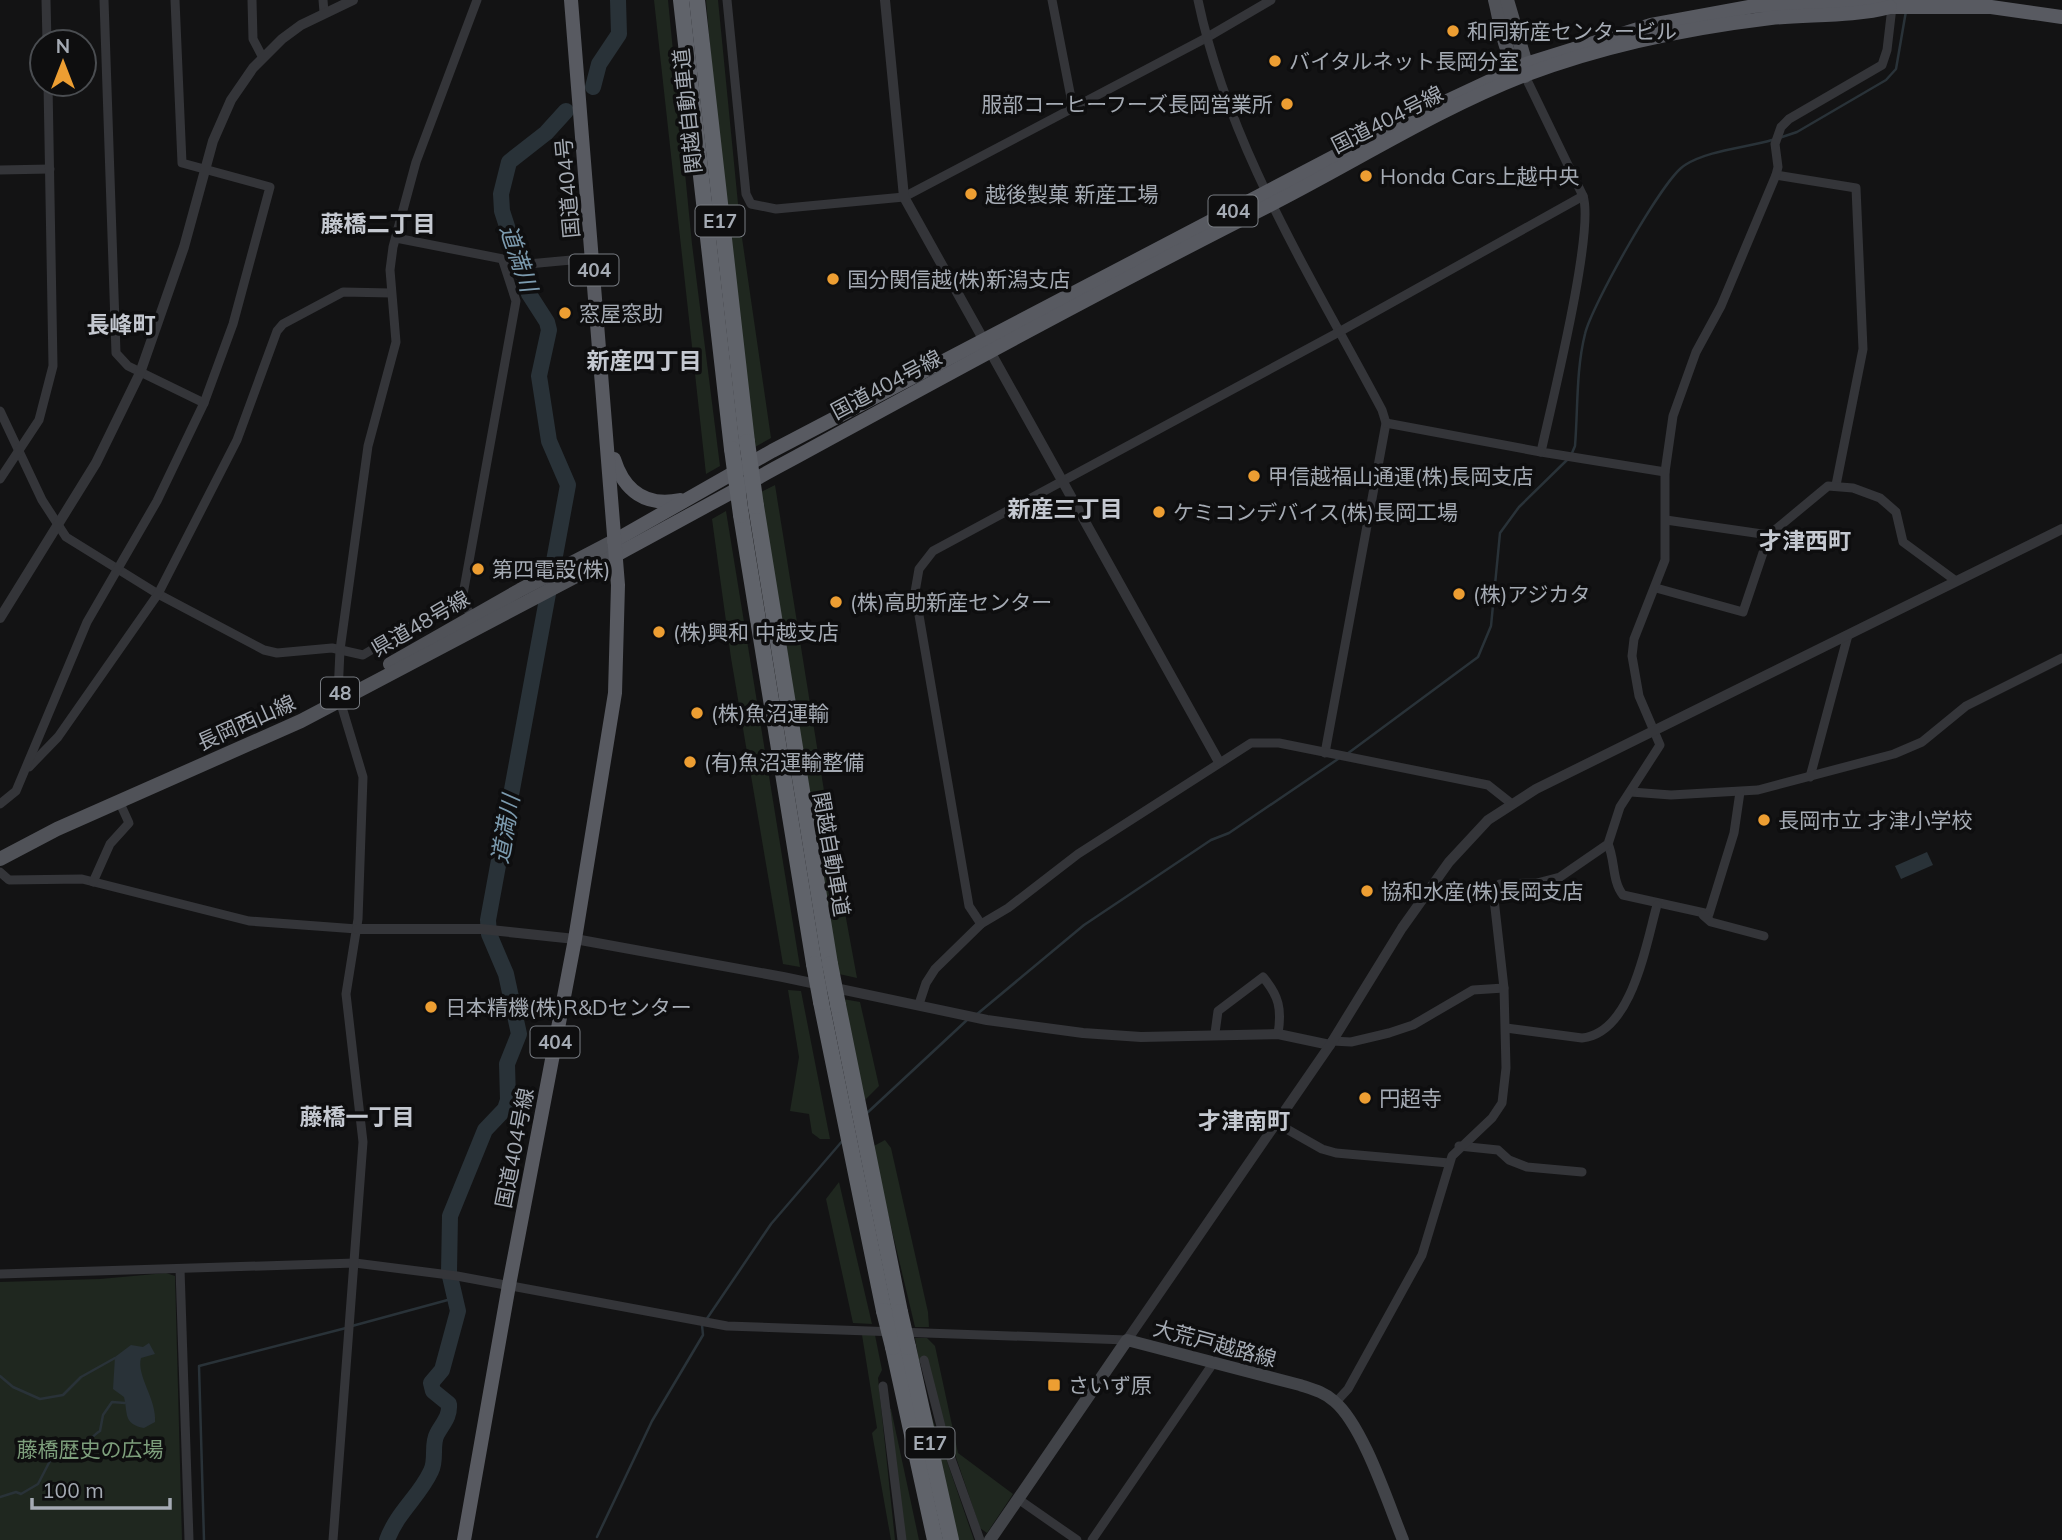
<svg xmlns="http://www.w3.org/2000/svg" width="2062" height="1540" viewBox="0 0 2062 1540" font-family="Mulish,'Noto Sans JP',sans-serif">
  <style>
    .green { fill: #1f271f }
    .water { fill: #293238 }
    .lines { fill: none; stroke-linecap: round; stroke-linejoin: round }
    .stream { stroke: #293238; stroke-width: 2.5 }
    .river { stroke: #293238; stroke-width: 16 }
    .minor { stroke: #343539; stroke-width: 9 }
    .tertiary { stroke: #343539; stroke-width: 10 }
    .secondary { stroke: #424449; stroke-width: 12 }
    .primary { stroke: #505258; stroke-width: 14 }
    .trunk { stroke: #585a61; stroke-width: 14 }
    .motorway { stroke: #60636a; stroke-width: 16 }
    .motorway-bridge { stroke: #60636a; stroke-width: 16 }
    .poi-dot { fill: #ed9e32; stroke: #0e0e0f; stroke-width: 2.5 }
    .labels { text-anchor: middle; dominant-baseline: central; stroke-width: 7; stroke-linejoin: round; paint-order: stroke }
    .shield { fill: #0e0e0f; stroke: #787c82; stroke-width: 2 }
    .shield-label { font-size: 19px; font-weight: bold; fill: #a5abb4 }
    .poi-label { font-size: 21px; fill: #a5abb4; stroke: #0e0e0f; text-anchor: start }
    .street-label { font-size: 21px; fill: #a5abb4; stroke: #0e0e0f }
    .park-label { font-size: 21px; fill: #7d9f7c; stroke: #0e0e0f }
    .neighbourhood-label { font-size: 23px; font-weight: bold; fill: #c5c9d1; stroke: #0e0e0f }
    .water-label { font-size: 23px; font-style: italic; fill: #7c9baf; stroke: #0e0e0f }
  </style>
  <rect width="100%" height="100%" fill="#131314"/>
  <g class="green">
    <polygon points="654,0 668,0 692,244 720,466 706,474"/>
    <polygon points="706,0 718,0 740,224 771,438 755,447 721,171"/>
    <polygon points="775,485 834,853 857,978 839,974 761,492"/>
    <polygon points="726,511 800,967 783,964 731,658 712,519"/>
    <polygon points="788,990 801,991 830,1139 820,1139 812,1133 809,1114 790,1111 799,1057"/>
    <polygon points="843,999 860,1002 879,1086 863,1102"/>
    <polygon points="885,1140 891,1148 928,1312 929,1327 915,1327 872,1147"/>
    <polygon points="839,1182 872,1324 853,1323 826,1199"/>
    <polygon points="166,1273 175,1276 182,1540 0,1540 0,1282 100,1279"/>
    <polygon points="862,1335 875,1335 882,1370 878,1378 895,1540 891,1540 872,1433 877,1428"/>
    <polygon points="915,1338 927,1338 935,1346 958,1453 1013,1494 987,1533 980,1528 926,1369 919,1361"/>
    <polygon points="926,1400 974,1540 957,1540"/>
    <polygon points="890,1409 891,1409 919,1540 905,1540"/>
  </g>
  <g class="water">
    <polygon points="1927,852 1933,865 1901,879 1895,866"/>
    <path d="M 149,1343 L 155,1354 L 141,1358 C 136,1375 157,1400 155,1422 L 144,1428 C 123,1424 128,1413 124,1397 L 113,1389 L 115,1357 L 131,1345 L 143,1347 Z"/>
  </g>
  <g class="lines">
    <g class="stream">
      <polyline points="1779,138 1797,132 1886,80 1896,69 1906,11"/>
      <path d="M 1572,453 L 1575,446 C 1578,409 1576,370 1585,334 C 1591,307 1663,178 1685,165 C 1709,150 1745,148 1772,140"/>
      <polyline points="1347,754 1478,657 1491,626 1500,533 1519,507 1568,459"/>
      <polyline points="976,1015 1084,925 1211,840 1229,833 1338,759"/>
      <polyline points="867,1113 967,1020"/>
      <polyline points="706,1320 771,1224 844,1139"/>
      <polyline points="352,1326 455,1298"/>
      <polyline points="0,1376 13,1387 40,1399 63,1395 81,1377 115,1358"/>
      <path d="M 0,1497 L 16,1492 L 21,1494 L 38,1484 L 52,1457 C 58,1456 65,1459 69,1458 C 81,1455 89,1437 100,1431 L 103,1415 L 112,1402 L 125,1403"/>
      <polyline points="597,1537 652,1421 703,1335 702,1325"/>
      <polyline points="204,1540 199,1366 346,1328"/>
    </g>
    <g class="river">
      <polyline points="593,87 599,64 619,34 618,0"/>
      <path d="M 387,1540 C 398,1511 419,1497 431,1471 C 437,1459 431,1445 437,1434 C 443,1423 450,1417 449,1404 L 433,1391 L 431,1383 L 442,1370 L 458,1311 L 449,1272 L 450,1216 L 485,1130 L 505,1109 L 508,1100 L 507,1064 L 519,1034 L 506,974 L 489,934 L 488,920 L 568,485 L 549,441 L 539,376 L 549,330 L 547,322 L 529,294 L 502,211 L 501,194 L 509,162 L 546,133 L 566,111"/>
    </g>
    <g class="minor">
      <polyline points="46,0 47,42"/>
      <polyline points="104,0 116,353 128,366 204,403"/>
      <polyline points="252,0 253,39 263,58"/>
      <polyline points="323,0 324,12"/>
      <polyline points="727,0 746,194 751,204 776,209 904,197 1206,38 1271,0"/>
      <polyline points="1052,0 1073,108"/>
      <path d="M 1198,0 C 1229,148 1312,278 1382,410 L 1386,423 L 1325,753"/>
      <polyline points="0,170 50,169"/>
      <polyline points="1776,175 1856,188 1863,349 1836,485"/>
      <path d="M 1583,196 C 1595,231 1551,406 1541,452 L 1665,472"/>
      <polyline points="396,238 528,264 593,258"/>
      <polyline points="0,411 42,500 66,537 158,594 264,650 277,653 332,648 363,655 453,601 462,600 472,617"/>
      <polyline points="1386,423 1541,452"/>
      <polyline points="0,479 39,420 53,366 48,84"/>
      <polyline points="1666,520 1769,535"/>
      <polyline points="1656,588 1743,612 1769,535 1828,486 1853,488 1880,498 1896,512 1903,542 1956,581"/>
      <polyline points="462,600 516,301 503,261"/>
      <polyline points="29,767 58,737 158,594 237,440 277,331 283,324 343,292 391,293"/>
      <polyline points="1810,777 1848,635"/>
      <polyline points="1631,792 1671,795 1758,790 1894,754 1922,742 1966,706 2062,658"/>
      <polyline points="0,804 16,791 87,622 157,501 204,403 233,324 270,187 182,163 175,0"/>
      <path d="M 1608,844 C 1615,859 1612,882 1623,895 L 1709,914 L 1734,833 L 1740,792"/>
      <polyline points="0,872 9,880 82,879 249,921 357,929"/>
      <polyline points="93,882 110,844 129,823 119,801"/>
      <polyline points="1703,915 1711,922 1764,936"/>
      <polyline points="981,924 969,906 915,592 919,569 933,551 1339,332 1583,196 1525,76"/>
      <polyline points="919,1004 926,983 935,969 981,924 1008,908 1078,854 1251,743 1279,743 1488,785 1512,804"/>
      <path d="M 1506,1028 L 1582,1038 C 1632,1033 1646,944 1657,905"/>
      <path d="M 1215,1033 L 1218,1011 L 1263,977 C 1279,996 1282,1009 1278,1034"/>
      <polyline points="1332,1041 1351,1042 1389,1033 1413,1025 1473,990 1504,988"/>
      <polyline points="1276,1123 1322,1149 1336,1153 1449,1163"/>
      <polyline points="1459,1146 1498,1150 1509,1160 1527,1167 1582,1172"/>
      <polyline points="180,1269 189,1540"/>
      <polyline points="0,1274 355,1263 457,1276 727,1326 1127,1340"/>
      <polyline points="924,1360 945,1442 980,1540"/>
      <polyline points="883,1386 902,1540"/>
      <polyline points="1336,1402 1348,1389 1422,1255 1452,1156 1492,1118 1502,1103 1506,1068 1504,988 1493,890 1500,884 1537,883 1560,877 1608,844 1620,807 1660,745 1639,696 1632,656 1634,639 1665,560 1665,472 1673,416 1696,352 1721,306 1776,175 1778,167 1775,144 1781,127 1789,119 1882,65 1887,50 1892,7"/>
      <polyline points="1018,1499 1077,1540"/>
      <polyline points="333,1540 363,1142 346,994 358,919 363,777 338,694 340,650 368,446 396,342 390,270 393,247 416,162 477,0"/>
      <polyline points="1092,1540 1214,1362"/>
    </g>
    <g class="tertiary">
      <polyline points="885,0 904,197 1219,762"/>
      <polyline points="0,618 96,463 140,373 184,247 213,141 231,100 253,68 282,39 301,25 353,0"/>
      <polyline points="357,929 481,929 575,939 783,977 987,1020 1083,1033 1141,1037 1278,1034 1330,1045"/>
      <polyline points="1127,1340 1330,1045 1402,928 1449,862 1488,820 1536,789 2062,529"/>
    </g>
    <path class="secondary" d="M 990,1540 L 1127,1340 L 1300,1385 C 1312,1389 1324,1392 1334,1401 C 1363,1425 1388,1503 1403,1540"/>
    <g class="primary">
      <path d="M 1495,0 C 1501,23 1504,60 1524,75"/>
      <polyline points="1507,0 1526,64 1525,76"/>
      <polyline points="390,664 520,590 614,541"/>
      <polyline points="0,859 57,829 301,721 616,555"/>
    </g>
    <g class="trunk">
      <path d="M 614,459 C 624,491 646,507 680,500"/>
      <polyline points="614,541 772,451 1385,130 1526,64 1651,25 1754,6 1870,1 1892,7 1991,7 2062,17"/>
      <path d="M 616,555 C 832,438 1048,317 1268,206 C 1353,163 1435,110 1525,75 C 1604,45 1688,28 1771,18 C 1811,14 1852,17 1890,7"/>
      <polyline points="464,1540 509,1285 575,939 615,693 618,585 571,0"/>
    </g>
    <g class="motorway">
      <polyline points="681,0 732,449"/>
      <polyline points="697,0 747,442"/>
      <polyline points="756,506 830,964"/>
      <polyline points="741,515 814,964"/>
      <polyline points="821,1002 884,1311"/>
      <polyline points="838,1005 900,1312"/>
      <polyline points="893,1347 935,1540"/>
      <polyline points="908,1347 951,1540"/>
    </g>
    <g class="motorway-bridge">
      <polyline points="747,442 756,506"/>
      <polyline points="732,449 741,515"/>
      <polyline points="814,964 821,1002"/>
      <polyline points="830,964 838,1005"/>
      <polyline points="884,1311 893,1347"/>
      <polyline points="900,1312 908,1347"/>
    </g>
  </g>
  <g class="poi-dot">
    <circle cx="1453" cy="31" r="7"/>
    <circle cx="1275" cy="61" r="7"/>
    <circle cx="1287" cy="104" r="7"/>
    <circle cx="1366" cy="176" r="7"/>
    <circle cx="971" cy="194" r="7"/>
    <circle cx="833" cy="279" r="7"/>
    <circle cx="565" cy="313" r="7"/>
    <circle cx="1254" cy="476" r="7"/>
    <circle cx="1159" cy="512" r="7"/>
    <circle cx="478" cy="569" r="7"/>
    <circle cx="1459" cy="594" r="7"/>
    <circle cx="836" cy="602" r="7"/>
    <circle cx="659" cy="632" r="7"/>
    <circle cx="697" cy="713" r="7"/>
    <circle cx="690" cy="762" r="7"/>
    <circle cx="1764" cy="820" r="7"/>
    <circle cx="1367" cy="891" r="7"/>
    <circle cx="431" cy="1007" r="7"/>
    <circle cx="1365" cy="1098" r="7"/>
    <rect x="1047" y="1378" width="14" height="14" rx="3.5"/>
  </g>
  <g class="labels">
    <g class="shield">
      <rect x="1208.5" y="195.5" width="49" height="31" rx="5"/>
      <rect x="695.5" y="205.5" width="49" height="31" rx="5"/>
      <rect x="569.5" y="254.5" width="49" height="31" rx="5"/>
      <rect x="321" y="677.5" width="38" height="31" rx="5"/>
      <rect x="530.5" y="1026.5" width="49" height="31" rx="5"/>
      <rect x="905.5" y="1427.5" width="49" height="31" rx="5"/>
    </g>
    <g class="shield-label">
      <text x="1233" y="211">404</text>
      <text x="720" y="221">E17</text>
      <text x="594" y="270">404</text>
      <text x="340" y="693">48</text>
      <text x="555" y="1042">404</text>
      <text x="930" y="1443">E17</text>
    </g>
    <g class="poi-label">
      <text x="1467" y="31">和同新産センタービル</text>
      <text x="1289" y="61">バイタルネット長岡分室</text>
      <text x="1273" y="104" text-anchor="end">服部コーヒーフーズ長岡営業所</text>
      <text x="1380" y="176">Honda Cars上越中央</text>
      <text x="985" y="194">越後製菓 新産工場</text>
      <text x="847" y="279">国分関信越(株)新潟支店</text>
      <text x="579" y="313">窓屋窓助</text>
      <text x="1268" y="476">甲信越福山通運(株)長岡支店</text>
      <text x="1173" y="512">ケミコンデバイス(株)長岡工場</text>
      <text x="492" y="569">第四電設(株)</text>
      <text x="1473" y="594">(株)アジカタ</text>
      <text x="850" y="602">(株)高助新産センター</text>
      <text x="673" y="632">(株)興和 中越支店</text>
      <text x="711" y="713">(株)魚沼運輸</text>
      <text x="704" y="762">(有)魚沼運輸整備</text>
      <text x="1778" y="820">長岡市立 才津小学校</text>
      <text x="1381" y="891">協和水産(株)長岡支店</text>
      <text x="445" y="1007">日本精機(株)R&amp;Dセンター</text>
      <text x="1379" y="1098">円超寺</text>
      <text x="1068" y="1385">さいず原</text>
    </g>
    <g class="street-label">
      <text transform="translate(687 111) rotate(-96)">関越自動車道</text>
      <text transform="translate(1387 119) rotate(-27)">国道404号線</text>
      <text transform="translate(567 188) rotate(-95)">国道404号</text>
      <text transform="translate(886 384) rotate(-28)">国道404号線</text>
      <text transform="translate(420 623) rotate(-30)">県道48号線</text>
      <text transform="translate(246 722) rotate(-24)">長岡西山線</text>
      <text transform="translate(832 854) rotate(80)">関越自動車道</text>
      <text transform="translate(514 1148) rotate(-79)">国道404号線</text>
      <text transform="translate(1215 1343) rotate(15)">大荒戸越路線</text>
    </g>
    <g class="park-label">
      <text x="90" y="1449">藤橋歴史の広場</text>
    </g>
    <g class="neighbourhood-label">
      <text x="378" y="223">藤橋二丁目</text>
      <text x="121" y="324">長峰町</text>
      <text x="644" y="360">新産四丁目</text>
      <text x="1065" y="508">新産三丁目</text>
      <text x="1805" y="540">才津西町</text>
      <text x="357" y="1116">藤橋一丁目</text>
      <text x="1244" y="1120">才津南町</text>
    </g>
    <g class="water-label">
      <text transform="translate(519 258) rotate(71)">道満川</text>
      <text transform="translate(505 829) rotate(-80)">道満川</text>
    </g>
  </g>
  <g transform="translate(63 63)"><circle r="33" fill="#0e0e0f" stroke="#4a4d51" stroke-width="2"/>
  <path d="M0-5L12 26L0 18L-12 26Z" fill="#ed9e32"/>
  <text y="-10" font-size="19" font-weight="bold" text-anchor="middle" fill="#a5abb4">N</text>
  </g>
  <path d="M32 1498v10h138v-10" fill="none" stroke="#a5abb4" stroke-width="3.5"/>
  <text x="42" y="1498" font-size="21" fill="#a5abb4" stroke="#0e0e0f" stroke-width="5" paint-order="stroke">100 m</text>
</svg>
